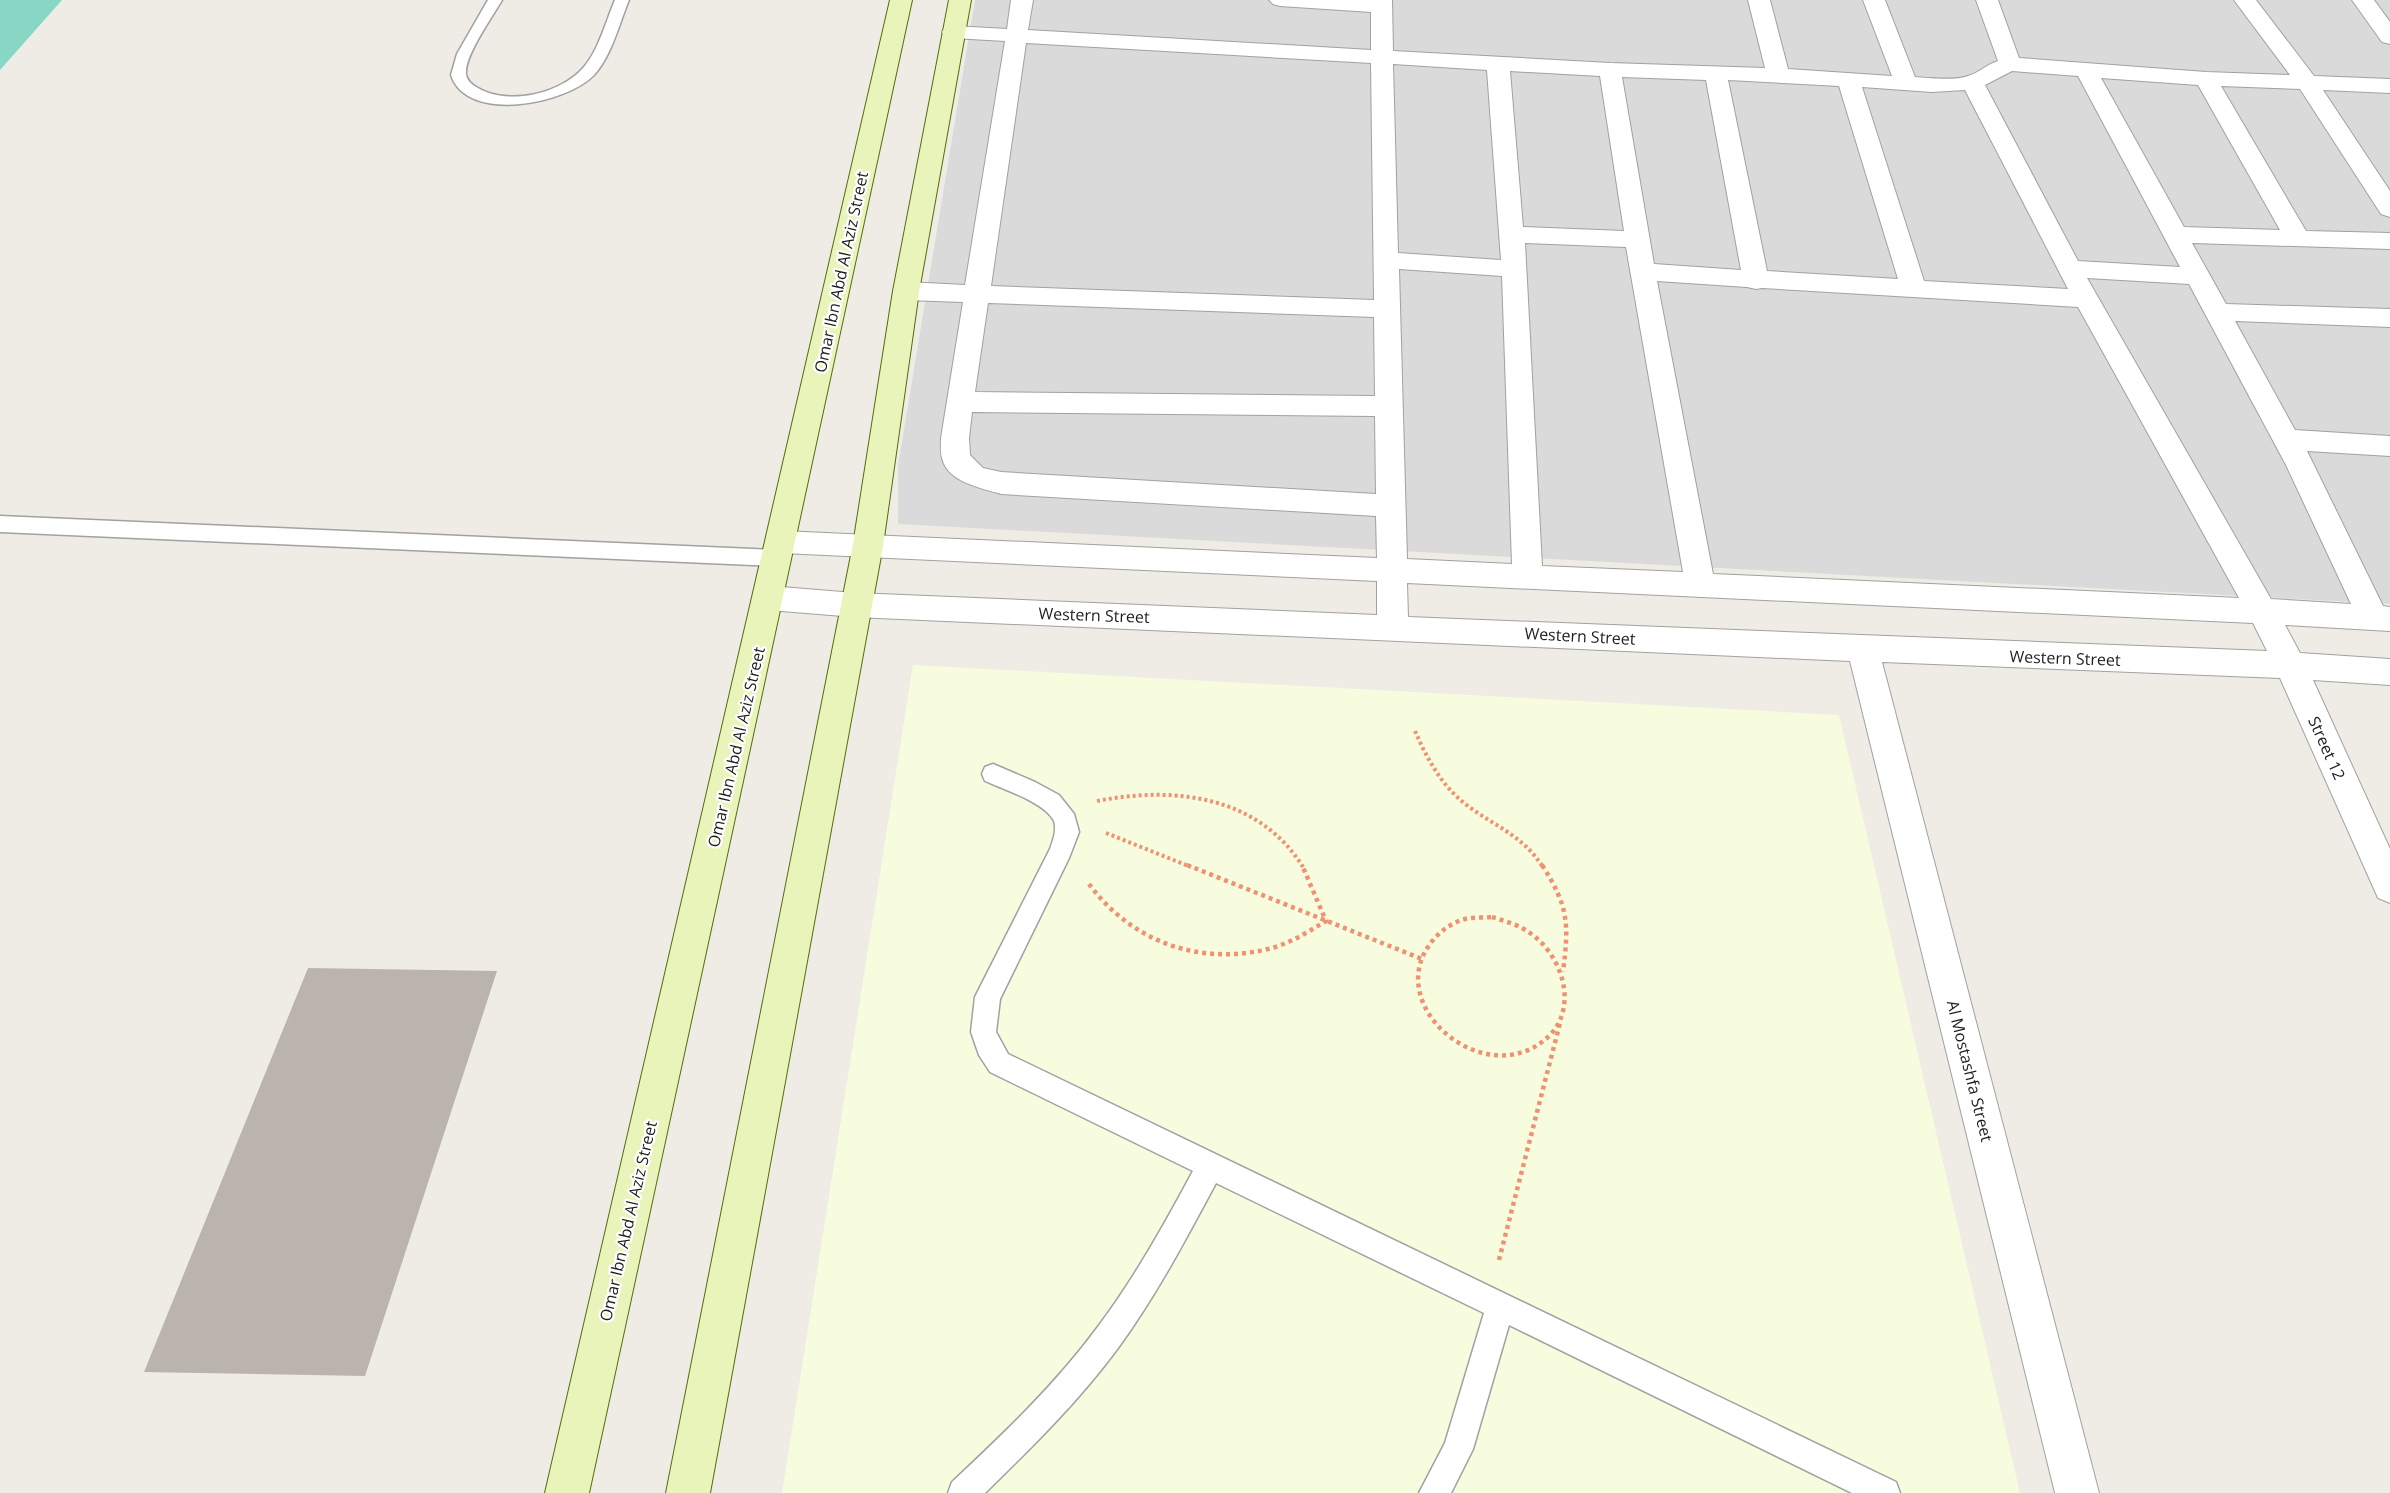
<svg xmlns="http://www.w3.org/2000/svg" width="2390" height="1493" viewBox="0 0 2390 1493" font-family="'Open Sans',sans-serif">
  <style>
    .residential { fill: #dbdada }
    .education { fill: #f8fcde }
    .pitch { fill: #87d7c4 }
    .building { fill: #bab4ad }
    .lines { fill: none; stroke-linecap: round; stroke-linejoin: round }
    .service-casing { stroke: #a1a1a1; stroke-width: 3 }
    .minor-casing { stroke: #a1a1a1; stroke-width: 2 }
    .secondary-casing { stroke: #546c0d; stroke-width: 2 }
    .path-far1 { stroke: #ef9173; stroke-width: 4; stroke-dasharray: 3 3; stroke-linecap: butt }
    .path { stroke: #ef9173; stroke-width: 4.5; stroke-dasharray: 4 4; stroke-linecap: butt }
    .service { fill: #fff; fill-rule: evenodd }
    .minor { fill: #fff; fill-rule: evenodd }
    .secondary { fill: #e9f4bb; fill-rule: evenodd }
    .labels { text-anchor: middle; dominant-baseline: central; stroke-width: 4.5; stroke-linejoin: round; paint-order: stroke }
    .street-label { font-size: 16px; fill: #1d1d1d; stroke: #fff }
  </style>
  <rect width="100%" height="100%" fill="#eeece4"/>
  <polygon class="residential" points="975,0 2390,0 2390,604 898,524 898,466"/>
  <polygon class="education" points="913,665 1839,715 2020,1493 782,1493"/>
  <polygon class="pitch" points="0,0 62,0 0,70"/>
  <polygon class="building" points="308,968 497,971 365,1376 144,1372"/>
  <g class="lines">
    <g class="service-casing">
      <g id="service">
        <path d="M 488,0 L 502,0 C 493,16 464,56 466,74 C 467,81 472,85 478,88 C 508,106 561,94 584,67 C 599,49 606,21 615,0 L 629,0 C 619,24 612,55 594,75 C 566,104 467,124 451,75 L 457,54 Z"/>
        <polygon points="0,516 778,550 785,552 788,558 785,564 778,566 0,532"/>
        <path d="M 993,764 L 1035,782 L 1059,795 L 1074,814 L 1079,832 L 1069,858 L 1000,999 L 996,1032 L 1008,1054 L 1896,1482 L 1900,1493 L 1852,1493 L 1509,1325 L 1473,1449 L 1451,1493 L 1419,1493 L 1445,1443 L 1484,1313 L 1216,1183 C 1186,1239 1156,1296 1118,1348 C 1079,1401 1032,1447 985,1493 L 948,1493 L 952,1482 C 1003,1434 1055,1385 1097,1328 C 1134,1279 1164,1225 1193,1171 L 990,1072 L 979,1055 L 971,1032 L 975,997 L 1050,849 C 1053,840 1057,831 1054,821 C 1046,803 1003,789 985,781 L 982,774 L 985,767 Z"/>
      </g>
    </g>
    <g class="minor-casing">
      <g id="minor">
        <path d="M 1011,0 L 1033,0 L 1028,30 L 1371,50 L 1371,12 L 1280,6 L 1273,4 L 1269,0 L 1392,0 L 1393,51 L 1610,63 L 1765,68 L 1748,0 L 1770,0 L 1788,69 L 1892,76 L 1863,0 L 1885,0 L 1915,77 C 1929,78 1955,81 1968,76 C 1979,73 1987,64 1998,61 L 1976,0 L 1998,0 L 2019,58 L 2206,72 L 2290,75 L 2234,0 L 2256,0 L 2314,76 L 2390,79 L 2390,93 L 2323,90 L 2390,191 L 2390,217 L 2381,214 L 2300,89 L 2221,86 L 2306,231 L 2390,233 L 2390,249 L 2192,243 L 2226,304 L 2390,309 L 2390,327 L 2235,321 L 2295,430 L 2390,436 L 2390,456 L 2307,451 L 2383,606 L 2390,607 L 2390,631 L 2285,625 L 2300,653 L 2390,659 L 2390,685 L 2313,680 L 2390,849 L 2390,903 L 2378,898 L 2280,678 L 1882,662 L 2099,1493 L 2055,1493 L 1850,661 L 855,617 L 769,610 L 758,607 L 754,598 L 758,589 L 769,586 L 855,593 L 1377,615 L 1377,581 L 782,553 L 771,550 L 767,542 L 771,534 L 782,531 L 1377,558 L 1376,516 L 1001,494 C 981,488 947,482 942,458 C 940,451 941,444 941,438 L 963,302 L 906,300 L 897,297 L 893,291 L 897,285 L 906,282 L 965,285 L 1005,41 L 953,38 L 945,37 L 942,32 L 945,27 L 953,26 L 1007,29 ZM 1026,43 L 1371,63 L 1374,300 L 991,286 ZM 1393,64 L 1487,70 L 1501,260 L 1398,253 ZM 1510,71 L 1600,76 L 1624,231 L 1523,227 ZM 2012,71 L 2078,76 L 2180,267 L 2078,261 L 1985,85 ZM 1622,77 L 1706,80 L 1741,270 L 1654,264 ZM 2101,78 L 2198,85 L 2280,230 L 2184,227 ZM 1728,80 L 1839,86 L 1898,279 L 1767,271 ZM 1862,87 L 1932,92 L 1965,90 L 2068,289 L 1924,281 ZM 1525,243 L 1626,247 L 1683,572 L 1542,566 ZM 1399,269 L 1502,276 L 1512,564 L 1407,559 ZM 2087,278 L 2189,284 L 2286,465 L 2351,604 L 2271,599 ZM 1657,281 L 1747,287 L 1756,289 L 1762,288 L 2078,307 L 2239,598 L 1713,574 ZM 988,303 L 1374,317 L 1375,396 L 975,392 ZM 972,412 L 1375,416 L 1376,494 L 1001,472 L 983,468 L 970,455 L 969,438 ZM 1407,583 L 2253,623 L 2267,651 L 1408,617 Z"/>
        <polygon points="2352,0 2374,0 2390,22 2390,44 2382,42"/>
      </g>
    </g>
    <g class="secondary-casing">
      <g id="secondary">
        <polygon points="890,0 912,0 589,1493 545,1493"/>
        <polygon points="949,0 971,0 919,291 883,545 710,1493 666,1493 853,545 893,291"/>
      </g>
    </g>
    <g class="path-far1">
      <path d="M 1415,731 C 1427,759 1443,788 1468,806 C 1496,827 1522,835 1543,867"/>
      <path d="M 1097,801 C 1173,786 1258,795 1303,867"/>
      <polyline points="1106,833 1191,867"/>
    </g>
    <g class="path">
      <polyline points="1187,865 1422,959"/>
      <path d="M 1542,865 C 1569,907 1569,924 1563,972"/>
      <path d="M 1089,884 C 1131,941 1198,966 1268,949 C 1289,944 1308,932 1326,921 L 1302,865"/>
      <path d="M 1492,917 C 1505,921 1519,925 1530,933 C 1562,955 1579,1006 1549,1036 C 1487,1096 1377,1004 1434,939 C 1442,930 1453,922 1465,919 C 1473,917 1483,918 1492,917 Z"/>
      <polyline points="1499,1260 1560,1023"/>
    </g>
    <use href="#service" class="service"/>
    <use href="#minor" class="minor"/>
    <use href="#secondary" class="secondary"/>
  </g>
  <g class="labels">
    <g class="street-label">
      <text transform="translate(841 272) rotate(-78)">Omar Ibn Abd Al Aziz Street</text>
      <text transform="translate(1094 615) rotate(2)">Western Street</text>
      <text transform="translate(1580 636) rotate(3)">Western Street</text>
      <text transform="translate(2065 658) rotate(2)">Western Street</text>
      <text transform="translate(736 747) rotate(-77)">Omar Ibn Abd Al Aziz Street</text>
      <text transform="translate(2327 748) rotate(66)">Street 12</text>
      <text transform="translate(1970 1071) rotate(76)">Al Mostashfa Street</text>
      <text transform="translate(628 1221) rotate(-77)">Omar Ibn Abd Al Aziz Street</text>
    </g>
  </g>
</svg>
